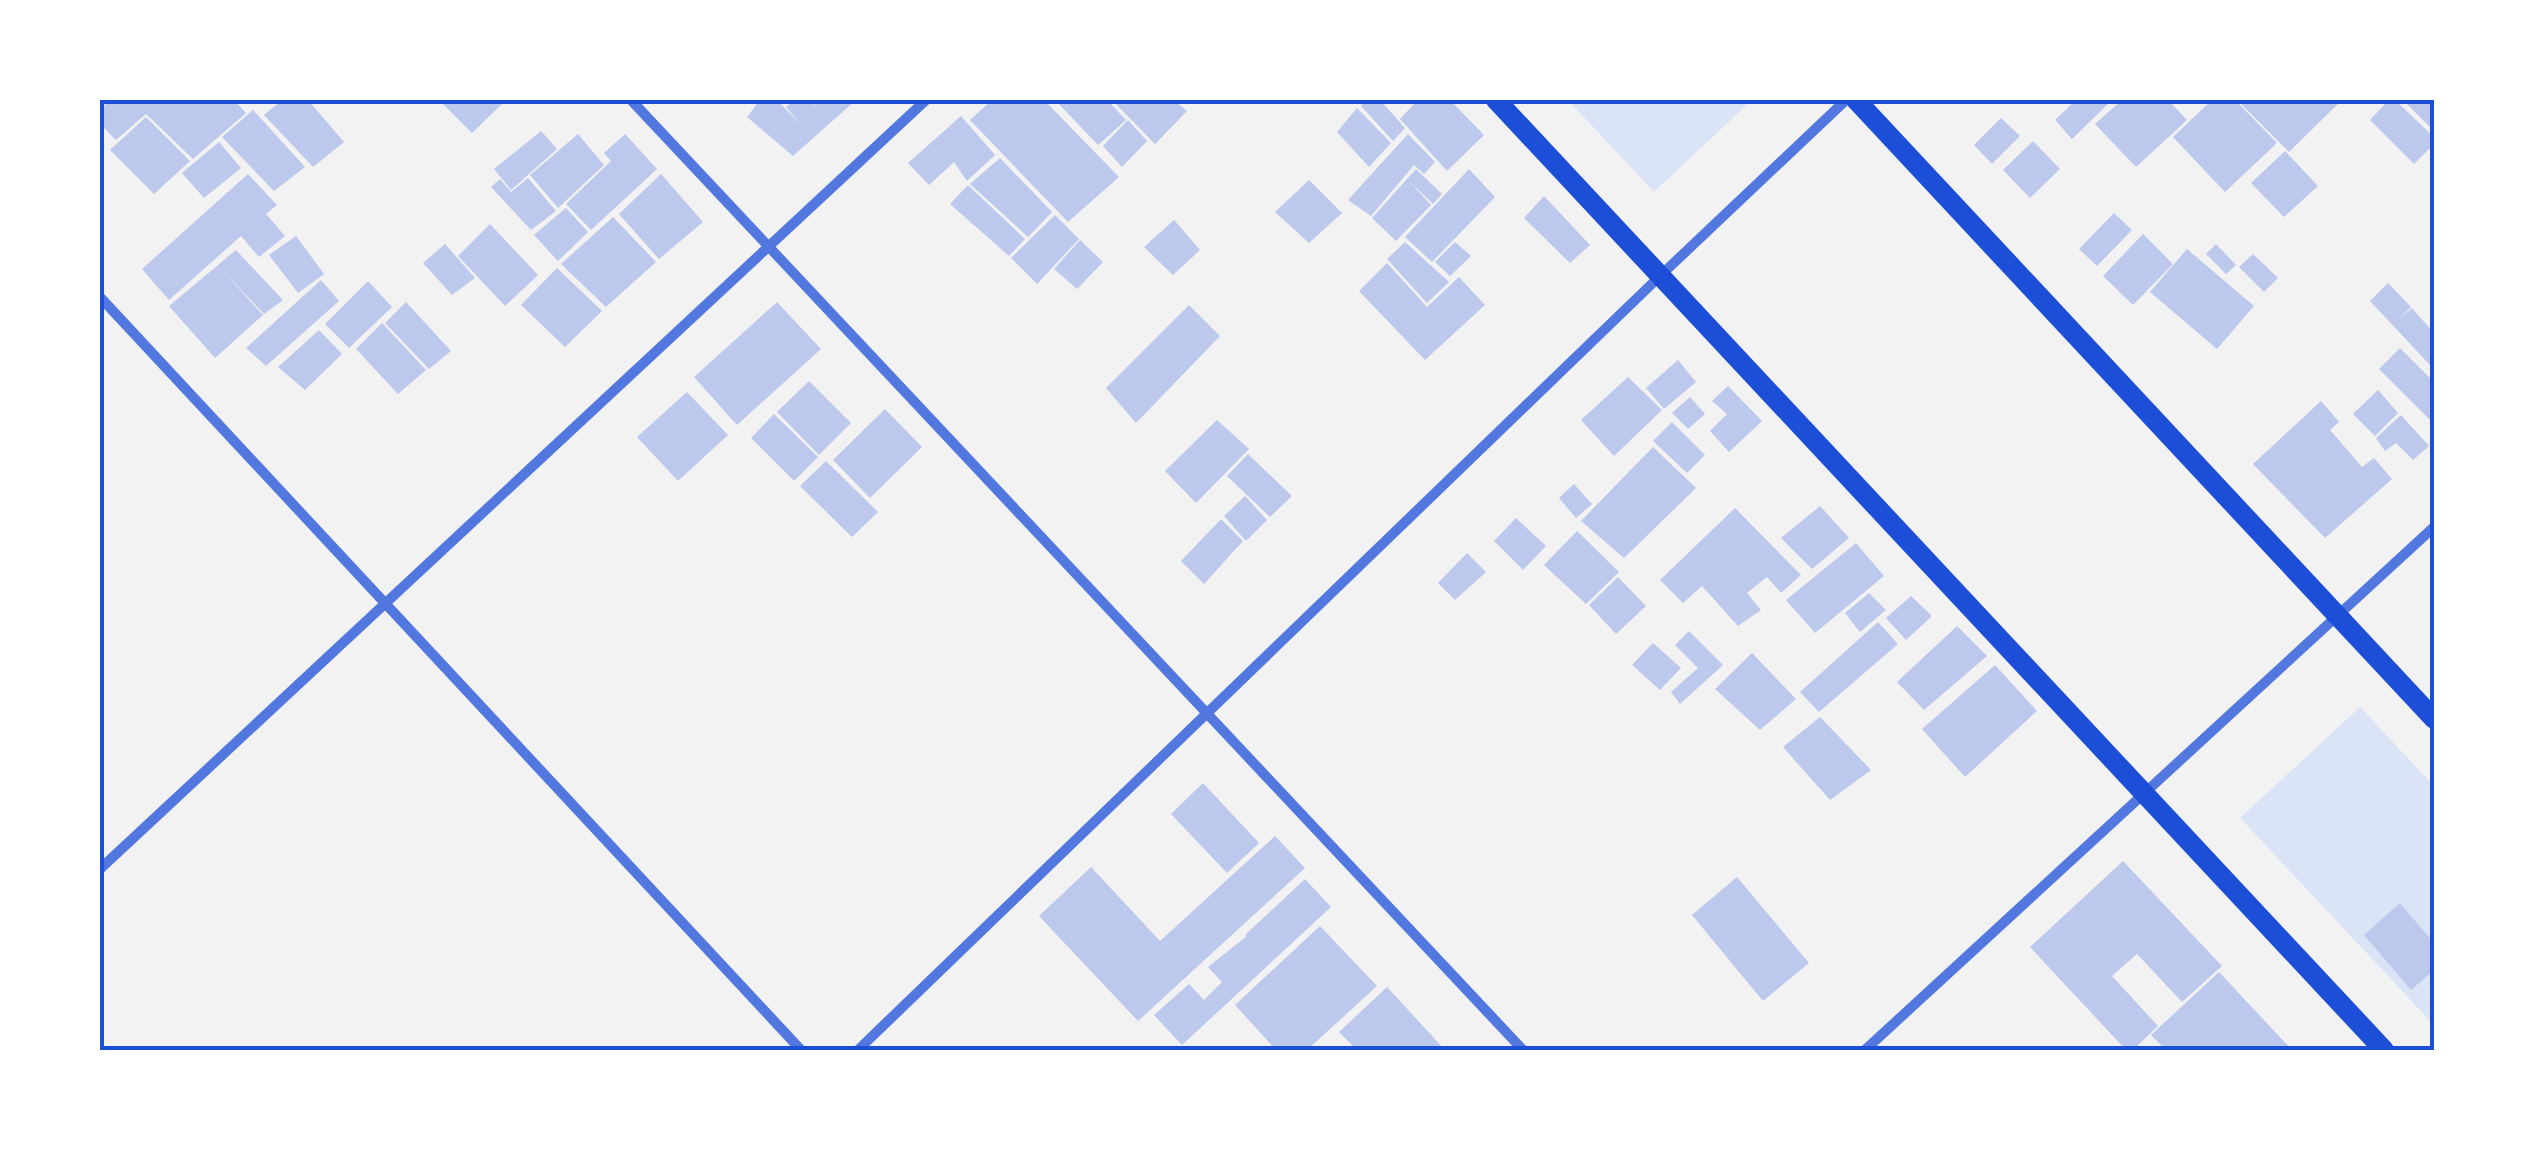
<svg xmlns="http://www.w3.org/2000/svg" width="2534" height="1150" viewBox="0 0 2534 1150" font-family="'Roboto Condensed',sans-serif">
  <style>
    .green { fill: #dbe4f7 }
    .building { fill: #bdc9ec }
    .lines { fill: none; stroke-linecap: round; stroke-linejoin: round }
    .minor { stroke: #5277de; stroke-width: 10 }
    .secondary { stroke: #1d4ed8; stroke-width: 20 }
    .neatline { fill: none; stroke: #1d4ed8; stroke-width: 4 }
  </style>
  <rect width="100%" height="100%" fill="#f2f2f2"/>
  <g class="green">
    <polygon points="1568,100 1752,100 1654,192"/>
    <polygon points="2360,707 2434,786 2434,1025 2240,818"/>
  </g>
  <g class="building">
    <polygon points="110,100 234,100 246,113 193,159 146,114 116,140 100,124 100,109"/>
    <polygon points="282,100 308,100 344,142 313,167 264,115"/>
    <polygon points="439,100 506,100 472,133"/>
    <polygon points="760,100 777,100 801,125 786,107 795,100 809,100 817,109 811,100 856,100 793,156 747,117"/>
    <polygon points="992,100 1044,100 1119,177 1068,222 970,120"/>
    <polygon points="1055,100 1107,100 1126,120 1098,145"/>
    <polygon points="1112,100 1174,100 1187,111 1155,144"/>
    <polygon points="1366,100 1380,100 1405,128 1393,141 1361,106"/>
    <polygon points="1418,100 1450,100 1484,135 1447,171 1400,119"/>
    <polygon points="2076,100 2112,100 2072,139 2055,120"/>
    <polygon points="2122,100 2168,100 2187,120 2136,167 2095,124"/>
    <polygon points="2212,100 2235,100 2277,143 2225,192 2173,137"/>
    <polygon points="2237,100 2342,100 2289,152"/>
    <polygon points="2389,100 2395,100 2434,137 2434,144 2414,164 2370,120"/>
    <polygon points="2403,100 2434,100 2434,131"/>
    <polygon points="1357,108 1391,143 1369,167 1337,132"/>
    <polygon points="253,110 305,167 274,191 222,137"/>
    <polygon points="961,116 995,155 967,181 954,162 929,185 908,163"/>
    <polygon points="146,117 190,161 154,194 110,150"/>
    <polygon points="2001,118 2020,136 1992,164 1974,145"/>
    <polygon points="1128,120 1147,141 1122,167 1103,146"/>
    <polygon points="541,131 557,149 511,190 494,169"/>
    <polygon points="578,134 604,165 558,208 530,175"/>
    <polygon points="625,134 657,169 591,230 566,204 611,161 604,153"/>
    <polygon points="1408,134 1435,162 1424,174 1414,165 1371,216 1348,200"/>
    <polygon points="2033,141 2060,169 2030,198 2003,170"/>
    <polygon points="219,142 241,168 204,198 182,173"/>
    <polygon points="2285,151 2318,186 2284,217 2251,183"/>
    <polygon points="1000,158 1052,212 1028,237 970,184"/>
    <polygon points="1416,169 1442,194 1433,204 1410,182 1431,205 1396,241 1372,218"/>
    <polygon points="1469,169 1495,197 1432,262 1405,237"/>
    <polygon points="248,174 277,205 266,214 285,236 259,257 241,236 169,300 142,269"/>
    <polygon points="661,174 703,222 659,259 619,214"/>
    <polygon points="528,178 556,211 531,230 491,187 500,179 511,192"/>
    <polygon points="1309,180 1342,213 1309,243 1275,212"/>
    <polygon points="968,185 1025,239 1009,256 950,204"/>
    <polygon points="1544,196 1590,245 1570,263 1524,218"/>
    <polygon points="566,208 588,232 558,261 534,235"/>
    <polygon points="2114,213 2132,230 2097,266 2079,249"/>
    <polygon points="1055,215 1079,239 1037,284 1011,258"/>
    <polygon points="613,217 656,262 606,307 561,264"/>
    <polygon points="1174,220 1200,250 1173,275 1144,247"/>
    <polygon points="490,224 538,275 505,306 458,256"/>
    <polygon points="2143,234 2173,264 2133,305 2103,276"/>
    <polygon points="296,236 324,274 298,293 269,255"/>
    <polygon points="1080,240 1103,262 1077,289 1054,269"/>
    <polygon points="1405,242 1449,282 1427,303 1387,259"/>
    <polygon points="1455,242 1471,256 1450,276 1435,262"/>
    <polygon points="445,244 475,278 452,295 423,263"/>
    <polygon points="2216,244 2236,265 2226,274 2206,254"/>
    <polygon points="2187,249 2254,306 2217,349 2150,292"/>
    <polygon points="236,250 283,300 264,314 223,271 263,315 215,358 169,306"/>
    <polygon points="2253,254 2278,278 2264,292 2239,267"/>
    <polygon points="1387,263 1427,307 1459,277 1485,305 1425,360 1359,291"/>
    <polygon points="557,268 602,311 565,347 521,305"/>
    <polygon points="321,280 339,301 266,366 246,348"/>
    <polygon points="368,281 392,307 349,348 325,324"/>
    <polygon points="2388,283 2411,307 2399,319 2412,308 2434,333 2434,362 2430,365 2370,301"/>
    <polygon points="406,302 451,351 429,369 385,323"/>
    <polygon points="777,302 821,349 737,425 694,377"/>
    <polygon points="1189,305 1220,336 1136,423 1106,388"/>
    <polygon points="382,323 426,370 398,394 356,349"/>
    <polygon points="319,330 342,354 305,390 278,367"/>
    <polygon points="2400,348 2434,382 2434,424 2379,369"/>
    <polygon points="1678,360 1696,382 1664,409 1646,388"/>
    <polygon points="1628,377 1662,410 1614,456 1581,420"/>
    <polygon points="809,381 851,423 819,455 777,412"/>
    <polygon points="1728,386 1762,421 1729,452 1710,431 1727,414 1712,401"/>
    <polygon points="2378,390 2398,413 2375,436 2353,414"/>
    <polygon points="687,392 728,435 678,481 637,437"/>
    <polygon points="1690,397 1705,414 1688,429 1672,413"/>
    <polygon points="2321,401 2339,422 2330,430 2362,467 2374,458 2392,479 2325,538 2253,464"/>
    <polygon points="885,409 922,447 870,498 833,460"/>
    <polygon points="774,414 818,457 794,481 751,438"/>
    <polygon points="2401,415 2429,446 2413,460 2396,443 2385,451 2376,438"/>
    <polygon points="1217,420 1249,449 1196,503 1165,471"/>
    <polygon points="1672,422 1705,455 1687,473 1653,441"/>
    <polygon points="1653,447 1696,488 1624,558 1581,521"/>
    <polygon points="1248,454 1292,496 1270,517 1227,476"/>
    <polygon points="826,461 878,512 852,537 800,486"/>
    <polygon points="1574,484 1592,504 1576,518 1559,498"/>
    <polygon points="1245,496 1267,520 1246,541 1224,516"/>
    <polygon points="1820,506 1849,538 1812,569 1781,538"/>
    <polygon points="1735,508 1801,575 1781,593 1767,577 1747,593 1761,610 1738,626 1702,586 1683,603 1660,580"/>
    <polygon points="1516,518 1546,546 1523,570 1494,541"/>
    <polygon points="1221,519 1243,541 1204,584 1181,561"/>
    <polygon points="1577,531 1619,572 1586,604 1544,565"/>
    <polygon points="1856,543 1884,576 1815,633 1786,600"/>
    <polygon points="1467,553 1486,572 1455,600 1438,583"/>
    <polygon points="1618,577 1646,606 1616,634 1589,605"/>
    <polygon points="1869,593 1886,610 1860,632 1845,613"/>
    <polygon points="1911,596 1932,616 1906,640 1886,618"/>
    <polygon points="1878,622 1898,644 1819,712 1800,692"/>
    <polygon points="1957,626 1987,656 1924,710 1897,682"/>
    <polygon points="1689,631 1723,665 1680,704 1671,692 1698,668 1675,645"/>
    <polygon points="1653,643 1681,668 1660,690 1632,665"/>
    <polygon points="1752,653 1796,699 1760,730 1715,689"/>
    <polygon points="1995,665 2037,711 1965,777 1922,729"/>
    <polygon points="1820,717 1871,770 1830,800 1783,747"/>
    <polygon points="1203,783 1259,843 1227,873 1171,814"/>
    <polygon points="1275,836 1305,868 1138,1021 1039,916 1091,867 1160,941"/>
    <polygon points="2123,861 2222,966 2182,1002 2137,954 2112,976 2158,1026 2133,1050 2126,1050 2030,947"/>
    <polygon points="1737,877 1809,963 1763,1001 1692,915"/>
    <polygon points="1305,879 1331,907 1182,1045 1154,1015 1189,984 1204,1000 1222,982 1208,967 1247,936 1245,935"/>
    <polygon points="2400,903 2434,943 2434,970 2411,990 2364,935"/>
    <polygon points="1320,926 1377,986 1307,1050 1276,1050 1235,1005"/>
    <polygon points="2219,972 2292,1050 2166,1050 2151,1035"/>
    <polygon points="1387,987 1445,1050 1357,1050 1339,1032"/>
  </g>
  <g class="lines">
    <g class="minor">
      <polyline points="631,100 1523,1050"/>
      <polyline points="100,297 801,1050"/>
      <polyline points="100,869 926,100"/>
      <polyline points="858,1050 1660,276 1846,100"/>
      <polyline points="1865,1050 2434,527"/>
    </g>
    <g class="secondary">
      <polyline points="1496,100 2384,1050"/>
      <polyline points="1856,100 2434,719"/>
    </g>
  </g>
  <rect width="2534" height="1150" fill="none" stroke="#ffffff" stroke-width="205"/>
  <rect x="102" y="102" width="2330" height="946" class="neatline"/>
</svg>
